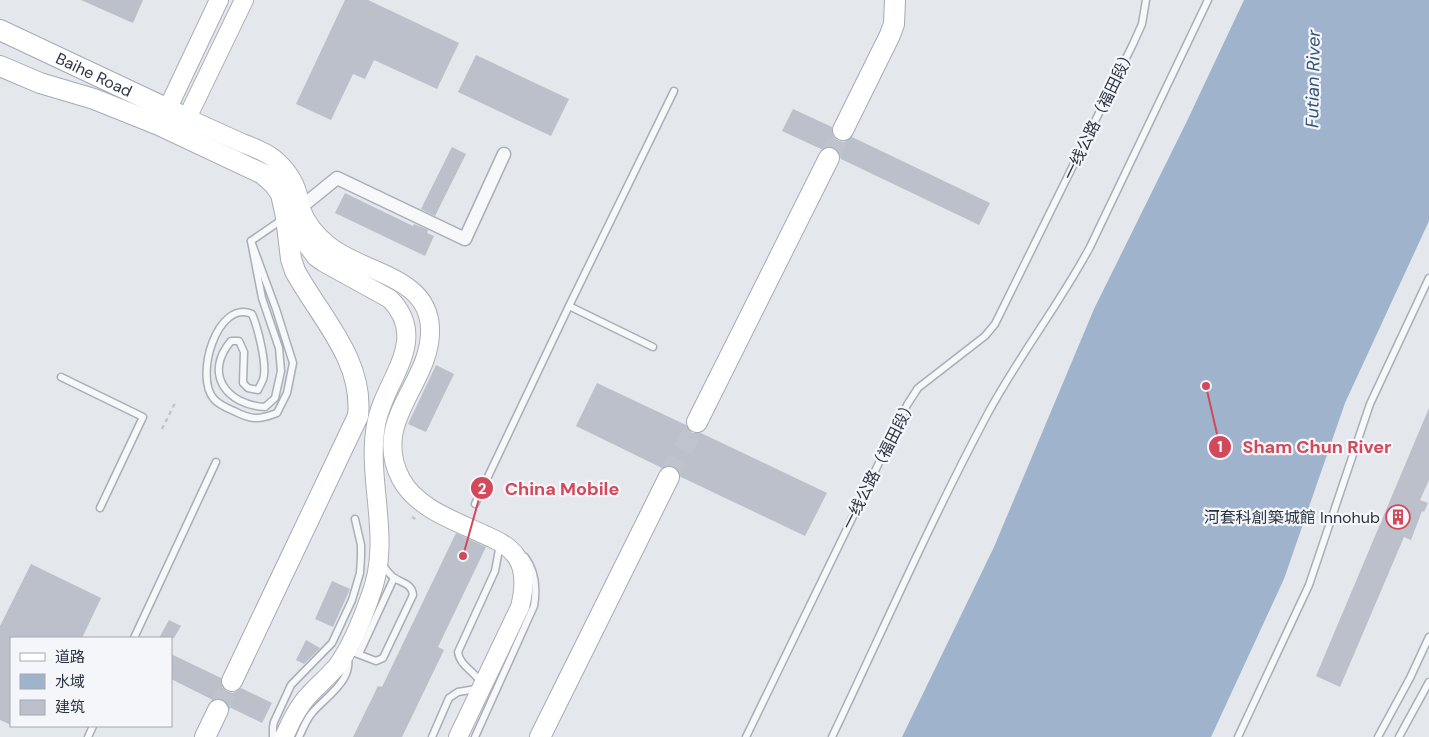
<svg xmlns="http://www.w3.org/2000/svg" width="1429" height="737" viewBox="0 0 1429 737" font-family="'DM Sans','Noto Sans SC',sans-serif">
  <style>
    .water { fill: #9fb4cc }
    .building { fill: #bbc0ca }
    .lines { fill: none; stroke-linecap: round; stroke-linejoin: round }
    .primary-tunnel { stroke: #bfc3cb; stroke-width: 20; stroke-dasharray: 20 10; stroke-linecap: butt }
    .lane-casing { stroke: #a9aeb7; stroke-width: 9 }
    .street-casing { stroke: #a9aeb7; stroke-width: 15 }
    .secondary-casing { stroke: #a9aeb7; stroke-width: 20 }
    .primary-casing { stroke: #a3abb8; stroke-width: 22 }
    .path { stroke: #c2c5cb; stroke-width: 2.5; stroke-dasharray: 4 4; stroke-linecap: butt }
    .lane { stroke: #f7f8fa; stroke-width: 6 }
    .street { stroke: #f7f8fa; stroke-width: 12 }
    .secondary { stroke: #fff; stroke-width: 18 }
    .primary { stroke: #fff; stroke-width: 20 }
    .labels { text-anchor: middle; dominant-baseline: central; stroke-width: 4.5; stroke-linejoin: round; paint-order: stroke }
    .street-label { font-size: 16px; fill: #2b3445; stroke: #f4f6f9 }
    .poi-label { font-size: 16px; fill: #2b3445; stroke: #f4f6f9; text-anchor: end }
    .water-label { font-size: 18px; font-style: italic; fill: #34527a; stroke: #f4f6f9 }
    .leader { fill: none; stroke: #d1495b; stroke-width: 2 }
    .callout-dot { fill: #d1495b; stroke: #f4f6f9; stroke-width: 2 }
    .mark-label { font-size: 15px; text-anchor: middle; font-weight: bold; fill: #fff }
    .callout-label { font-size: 18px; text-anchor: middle; font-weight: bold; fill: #d1495b; stroke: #f4f6f9; stroke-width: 4.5; stroke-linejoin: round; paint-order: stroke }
  </style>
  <rect width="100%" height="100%" fill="#e4e7ec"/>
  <polygon class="water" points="1244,0 1429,0 1429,221 1345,403 1284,579 1211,737 902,737 994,547 1094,309 1187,121"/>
  <g class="building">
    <polygon points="81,0 143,0 133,23"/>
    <polygon points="345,0 368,0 459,43 437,89 374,60 365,79 353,74 331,120 296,104"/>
    <polygon points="476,55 569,99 551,136 458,92"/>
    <polygon points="793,109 832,127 833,136 838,141 844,142 852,137 990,203 979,225 841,159 839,152 834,147 828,146 821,149 782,131"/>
    <polygon points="452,147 466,154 435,216 421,209"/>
    <polygon points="345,193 413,226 414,224 428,230 427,233 434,236 425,256 335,213"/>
    <polygon points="436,365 454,374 426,432 408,424"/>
    <polygon points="597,383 686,425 692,433 701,433 827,493 805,536 681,477 679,471 674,466 668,465 662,468 576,426"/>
    <polygon points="1429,408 1429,480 1420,500 1428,503 1424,512 1422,511 1411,540 1404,537 1340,687 1316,676"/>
    <polygon points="456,533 486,547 438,647 444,650 402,737 353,737 378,686 382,687"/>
    <polygon points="31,564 101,598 82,638 11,638 11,725 0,720 0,626"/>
    <polygon points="332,581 350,589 333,627 315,619"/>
    <polygon points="169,620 181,626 174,638 159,638"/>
    <polygon points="306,640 320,648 304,664 296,660"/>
    <polygon points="171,654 221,678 222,687 226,691 233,693 241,688 272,703 262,723 229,707 224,700 218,698 213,700 171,679"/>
  </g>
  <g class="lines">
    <g class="primary-tunnel">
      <polyline points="829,158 843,130"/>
      <polyline points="669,477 697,422"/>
      <polyline points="218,710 232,681"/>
    </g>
    <g class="lane-casing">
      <g id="lane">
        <path d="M 251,241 L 276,309 L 293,363 L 287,393 L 277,413 C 259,420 251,420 234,411 C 227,408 219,405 214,399 C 194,377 217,299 252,314 C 258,328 266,361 264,375 C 264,380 260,385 258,390 L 248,388 L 243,383 L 244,352 L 239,341 L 231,341 C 203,374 227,405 265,407 L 275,398 L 281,371 L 279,348 L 262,298 Z"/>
        <polyline points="251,241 283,219"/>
        <polyline points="569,306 653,347"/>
        <polyline points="61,377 143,417 100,508"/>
        <polyline points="475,504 569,306 674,91"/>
        <polyline points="134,638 216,462"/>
        <polyline points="359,654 394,578"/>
        <polyline points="88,737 93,726"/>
        <polyline points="273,737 273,727 274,722 291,685 332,643 352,600 360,573 361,557 361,545 355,519"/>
        <path d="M 299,737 C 303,729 306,720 312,713 C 327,695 357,679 346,651 L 355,653 L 376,661 L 383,658 L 413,595 C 412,583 401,583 393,577 C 388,573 385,568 382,564"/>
        <path d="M 432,737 L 449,698 L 458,692 L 482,688 C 479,672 460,668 458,652 L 495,571 L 500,544"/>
        <path d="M 475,737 L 534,606 C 537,588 536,572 525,557"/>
        <polyline points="746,737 907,405 918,388 985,336 995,324 1133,44 1142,24 1146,0"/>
        <path d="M 832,737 C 883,630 931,520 987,415 C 1018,357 1059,305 1090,247 L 1208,0"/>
        <polyline points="1238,737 1309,585 1370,404 1429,278"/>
        <polyline points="1378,737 1410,678 1429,637"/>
        <polyline points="1399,737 1429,682"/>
      </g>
    </g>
    <g class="street-casing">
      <polyline id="street" points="300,208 337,178 465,239 504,154"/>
    </g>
    <g class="secondary-casing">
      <g id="secondary">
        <path d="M 244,0 L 187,118 C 205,126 224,135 242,143 C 253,147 264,151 273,158 C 284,167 294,180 298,195 C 299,200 299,205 301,209 C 306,223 317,236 328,245 C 361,273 429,275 430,329 C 432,383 370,420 401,479 C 417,509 456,521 485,535 C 496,540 508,545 516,556 C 526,570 524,591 520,607 L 458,737"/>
        <polyline points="167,110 219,0"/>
        <path d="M 284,737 C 290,723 298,706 309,695 C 318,685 329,676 338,665 C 352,645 362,620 370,597 C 393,539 366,482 376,425 C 383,381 431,341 390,299 L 323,262 L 316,257 L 286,217"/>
      </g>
    </g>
    <g class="primary-casing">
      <g id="primary">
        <path id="s1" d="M 0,30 L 187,118 L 179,134"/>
        <path d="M 0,66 L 40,83 L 94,99 L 159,125 L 263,174 L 274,184 L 281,194 L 286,217 L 291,259 L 295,271 C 320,317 364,360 358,416 L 232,681"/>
        <polyline points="843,130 890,35 894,24 895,0"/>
        <polyline points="697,422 829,158"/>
        <polyline points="205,737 218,710"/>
        <polyline points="540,737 669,477"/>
      </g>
    </g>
    <g class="path">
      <polyline points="162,429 175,403"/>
      <polyline points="412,517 419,521"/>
    </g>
    <use href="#lane" class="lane"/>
    <use href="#street" class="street"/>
    <use href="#secondary" class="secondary"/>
    <use href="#primary" class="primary"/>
  </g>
  <defs>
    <g id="building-ring" transform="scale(1.25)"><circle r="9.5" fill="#f4f6f9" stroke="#d1495b" stroke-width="1.5"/><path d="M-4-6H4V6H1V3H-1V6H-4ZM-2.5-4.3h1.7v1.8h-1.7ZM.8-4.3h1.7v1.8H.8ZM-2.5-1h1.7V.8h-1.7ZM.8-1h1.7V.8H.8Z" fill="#d1495b"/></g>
  </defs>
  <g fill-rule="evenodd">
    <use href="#building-ring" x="1398" y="517"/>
  </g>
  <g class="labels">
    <g class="street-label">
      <text stroke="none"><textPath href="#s1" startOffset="104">Baihe Road</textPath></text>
      <text transform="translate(1099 114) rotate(-64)">一线公路（福田段）</text>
      <text transform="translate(879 464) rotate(-63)">一线公路（福田段）</text>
    </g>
    <g class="poi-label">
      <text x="1380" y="517">河套科創築城館 Innohub</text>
    </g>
    <g class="water-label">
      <text transform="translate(1313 79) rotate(-89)">Futian River</text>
    </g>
  </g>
  <path class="leader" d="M1206 386L1220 447M463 556L482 488"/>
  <g class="callout-dot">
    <circle cx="1206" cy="386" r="5"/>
    <circle cx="463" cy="556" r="5"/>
    <circle cx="1220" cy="447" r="12"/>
    <circle cx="482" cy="488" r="12"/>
  </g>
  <g class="mark-label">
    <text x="1220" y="452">1</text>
    <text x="482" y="494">2</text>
  </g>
  <g class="callout-label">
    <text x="1317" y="453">Sham Chun River</text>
    <text x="562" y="495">China Mobile</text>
  </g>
  <rect x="10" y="637" width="162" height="90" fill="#f4f6f9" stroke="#a4a8b1"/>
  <rect x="20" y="653" width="25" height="8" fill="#ffffff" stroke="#a4a8b1"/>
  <text x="55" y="662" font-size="15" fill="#2b3445">道路</text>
  <rect x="20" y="674" width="25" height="15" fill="#9fb4cc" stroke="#a4a8b1"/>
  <text x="55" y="687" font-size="15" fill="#2b3445">水域</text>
  <rect x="20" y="700" width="25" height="15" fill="#bbc0ca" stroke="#a4a8b1"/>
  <text x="55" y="712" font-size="15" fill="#2b3445">建筑</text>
</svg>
